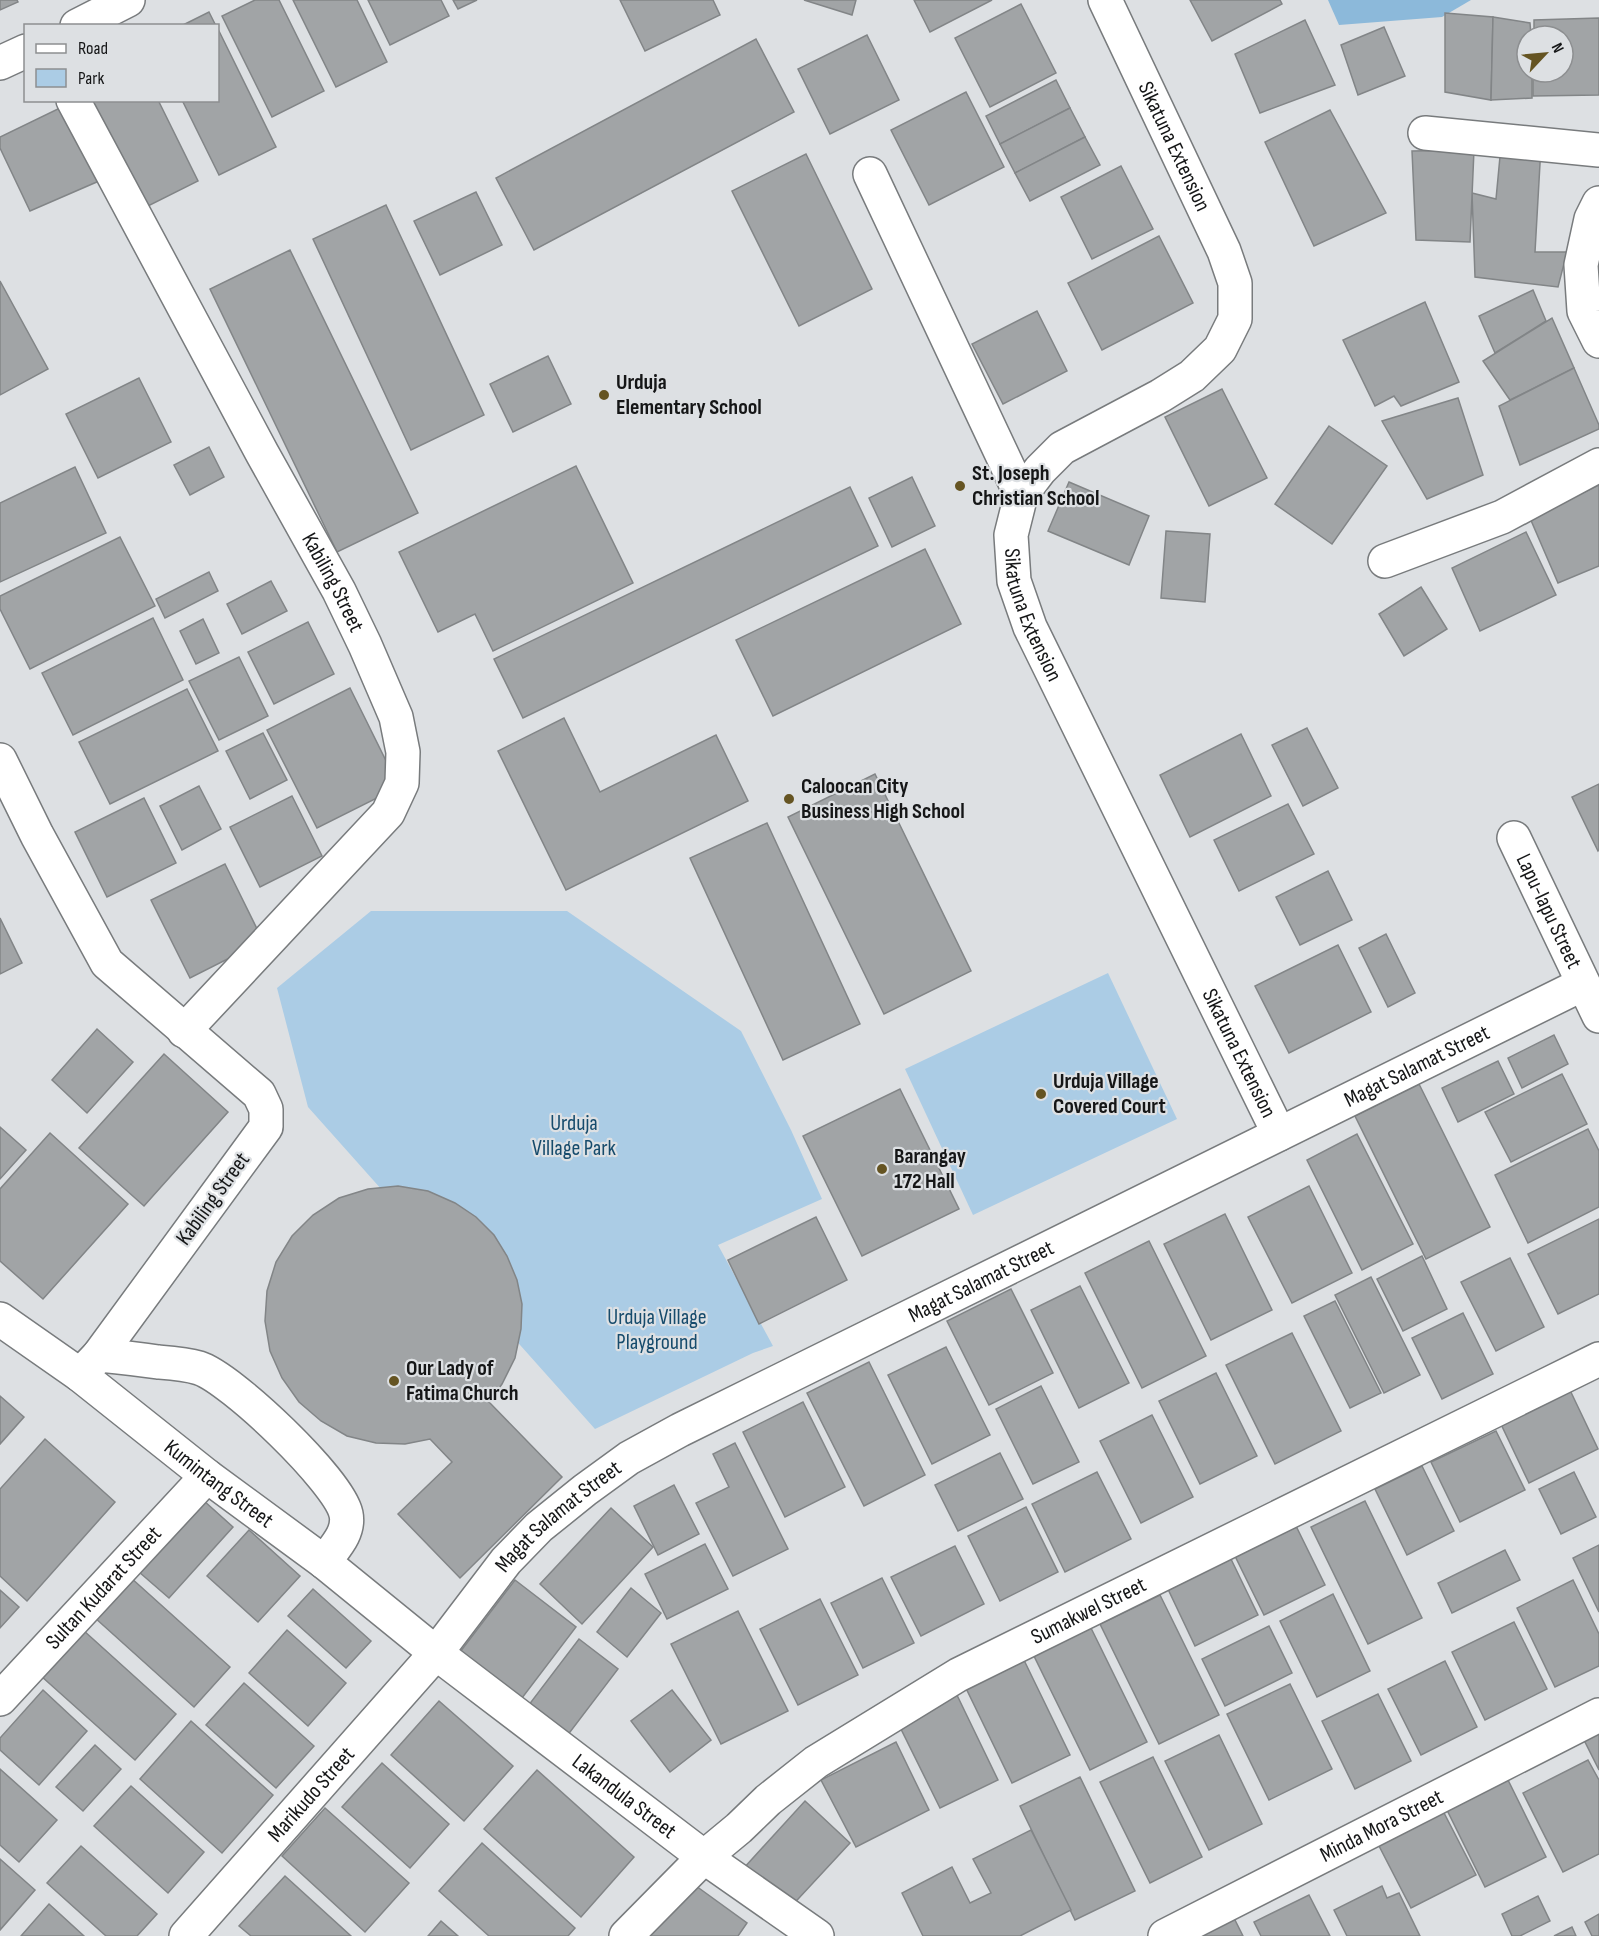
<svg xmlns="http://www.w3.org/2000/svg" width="1599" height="1936" viewBox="0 0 1599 1936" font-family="'Sofia Sans Condensed',sans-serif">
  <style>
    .green { fill: #abcce5 }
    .forest { fill: #8cb9da }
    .building { fill: #a1a4a6; stroke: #828587; stroke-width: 1.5 }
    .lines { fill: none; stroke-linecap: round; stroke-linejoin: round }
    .minor-casing { stroke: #787b7d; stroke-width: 36 }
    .minor { stroke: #fff; stroke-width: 33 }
    .poi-dot { fill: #655422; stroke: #dde0e3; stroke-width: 2 }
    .labels { text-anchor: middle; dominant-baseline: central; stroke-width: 4.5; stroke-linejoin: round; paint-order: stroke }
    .street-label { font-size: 22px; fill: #151617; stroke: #dde0e3 }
    .poi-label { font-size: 22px; font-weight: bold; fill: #151617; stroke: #dde0e3; text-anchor: start }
    .park-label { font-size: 22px; fill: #164b6c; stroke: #dde0e3 }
  </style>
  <rect width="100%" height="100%" fill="#dde0e3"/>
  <g class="green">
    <polygon points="371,911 567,911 741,1031 791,1130 822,1199 718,1245 773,1346 753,1353 595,1429 308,1107 277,988"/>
    <polygon points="1108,973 1177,1119 973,1215 905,1069"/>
  </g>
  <polygon class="forest" points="1328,0 1471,0 1442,17 1339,25"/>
  <g class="building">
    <polygon points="0,0 17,0 18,2 0,10"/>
    <polygon points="255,0 279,0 324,91 272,117 222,16"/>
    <polygon points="293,0 357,0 387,62 336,87"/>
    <polygon points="368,0 441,0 449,16 390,45"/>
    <polygon points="453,0 477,0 458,9"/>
    <polygon points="620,0 713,0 720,15 645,51"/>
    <polygon points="804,0 856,0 852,15"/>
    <polygon points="914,0 992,0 930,32"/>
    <polygon points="1190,0 1280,0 1282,4 1212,41"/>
    <polygon points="1021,4 1056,73 990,107 955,38"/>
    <polygon points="209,12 216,26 181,26"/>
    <polygon points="1445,13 1493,17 1491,100 1445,92"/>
    <polygon points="1493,17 1530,23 1531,36 1527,36 1527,72 1532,72 1532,98 1491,100"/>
    <polygon points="1599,18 1599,95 1533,96 1533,72 1563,72 1563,36 1534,36 1534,20"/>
    <polygon points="1305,20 1335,85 1260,113 1235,54"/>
    <polygon points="1384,27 1405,76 1358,95 1341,45"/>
    <polygon points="218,29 276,147 219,175 182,100 218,100"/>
    <polygon points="867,35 899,100 830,134 798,69"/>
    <polygon points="756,39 794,112 534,250 496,178"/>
    <polygon points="1056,80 1070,108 1000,144 986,116"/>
    <polygon points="966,92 1004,167 929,205 891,130"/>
    <polygon points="86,100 158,100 198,181 140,210"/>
    <polygon points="64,106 99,181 30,211 0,148 0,137"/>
    <polygon points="1070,108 1085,137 1015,173 1000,144"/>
    <polygon points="1330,110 1386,213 1314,246 1265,142"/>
    <polygon points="1085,137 1100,165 1030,201 1015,173"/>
    <polygon points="1501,146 1541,146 1535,252 1567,252 1558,287 1475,277 1472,193 1496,199"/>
    <polygon points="1474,150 1470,242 1416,240 1412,151"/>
    <polygon points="806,154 872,289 799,326 732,191"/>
    <polygon points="1121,166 1153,229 1092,259 1061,197"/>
    <polygon points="476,192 502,245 440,275 414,221"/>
    <polygon points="386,205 484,415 411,450 313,239"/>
    <polygon points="1159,236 1193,303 1102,350 1068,283"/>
    <polygon points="290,250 418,513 337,552 210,289"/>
    <polygon points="0,281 48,369 0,395"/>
    <polygon points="1533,290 1546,321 1495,353 1479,316"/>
    <polygon points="1425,302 1459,382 1401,406 1394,396 1375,406 1343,340"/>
    <polygon points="1037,311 1067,371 1003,404 972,344"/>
    <polygon points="1552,318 1574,368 1510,400 1483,361"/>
    <polygon points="548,356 571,404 513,432 490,384"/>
    <polygon points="1574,368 1599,425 1599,429 1520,465 1499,406"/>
    <polygon points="139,378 171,442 98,478 66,414"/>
    <polygon points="1222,389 1267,478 1209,506 1165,417"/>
    <polygon points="1458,398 1483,475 1427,499 1382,421"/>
    <polygon points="1329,426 1387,466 1332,544 1275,504"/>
    <polygon points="209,447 224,477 190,495 174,465"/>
    <polygon points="576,466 633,583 493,651 475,614 438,632 399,552"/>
    <polygon points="75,467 106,533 0,582 0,503"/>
    <polygon points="912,477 935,526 892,547 869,498"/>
    <polygon points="1069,482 1149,516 1129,565 1048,531"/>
    <polygon points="1599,485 1599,566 1558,583 1530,518"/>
    <polygon points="850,487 878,546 523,718 494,659"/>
    <polygon points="1166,531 1210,534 1205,602 1161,598"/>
    <polygon points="1526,532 1556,595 1480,631 1452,568"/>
    <polygon points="120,537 155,606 30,669 0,609 0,596"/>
    <polygon points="925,549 961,624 773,716 736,640"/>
    <polygon points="209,572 218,591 165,618 156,599"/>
    <polygon points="271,581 287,611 242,634 227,604"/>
    <polygon points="1421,587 1447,629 1404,656 1379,614"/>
    <polygon points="153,618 183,680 73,735 42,673"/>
    <polygon points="203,619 219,653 196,664 180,631"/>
    <polygon points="308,622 334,674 274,704 248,652"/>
    <polygon points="239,657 268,716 219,740 189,681"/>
    <polygon points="350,688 399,787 317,828 267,730"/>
    <polygon points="187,689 218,751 110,804 79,742"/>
    <polygon points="564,718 600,792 716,735 748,801 566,890 498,751"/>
    <polygon points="1307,728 1338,788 1303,806 1272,745"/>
    <polygon points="263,733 287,780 250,799 226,751"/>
    <polygon points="1241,734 1271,796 1190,837 1160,775"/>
    <polygon points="875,774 971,971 884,1014 788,817"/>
    <polygon points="1599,784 1599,850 1598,851 1572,797"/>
    <polygon points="199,786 221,829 182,850 160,806"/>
    <polygon points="292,796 322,856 260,887 230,827"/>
    <polygon points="144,798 176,863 107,897 75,832"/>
    <polygon points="1288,804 1314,854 1239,891 1214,840"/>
    <polygon points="767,823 860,1024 783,1060 690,858"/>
    <polygon points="225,864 263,941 190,978 151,900"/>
    <polygon points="1328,871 1352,920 1300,945 1276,897"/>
    <polygon points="0,918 22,963 0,974"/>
    <polygon points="1386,934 1415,993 1388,1007 1359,948"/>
    <polygon points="1338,945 1371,1012 1289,1053 1255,986"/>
    <polygon points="97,1029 133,1062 87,1113 52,1080"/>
    <polygon points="1554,1035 1568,1064 1522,1088 1508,1058"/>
    <polygon points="164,1054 228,1112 144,1206 79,1148"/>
    <polygon points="1498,1061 1514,1094 1458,1122 1442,1088"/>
    <polygon points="1562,1074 1587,1124 1511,1162 1485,1112"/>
    <polygon points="1419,1084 1490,1227 1426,1259 1355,1116"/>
    <polygon points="900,1089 959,1209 862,1256 803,1136"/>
    <polygon points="0,1127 26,1150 0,1179"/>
    <polygon points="1588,1129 1599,1151 1599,1207 1528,1243 1495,1175"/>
    <polygon points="50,1133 128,1204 43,1299 0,1261 0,1189"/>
    <polygon points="1357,1134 1413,1244 1362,1270 1307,1160"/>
    <polygon points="398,1186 428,1191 455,1203 476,1217 494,1235 507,1256 517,1280 522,1304 521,1329 515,1358 502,1384 489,1402 562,1477 460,1578 398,1514 452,1462 430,1439 405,1444 376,1443 347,1436 321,1421 299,1402 282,1378 270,1351 265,1321 267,1291 276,1262 292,1236 313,1215 339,1198 368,1189"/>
    <polygon points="1309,1186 1352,1273 1292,1303 1248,1217"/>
    <polygon points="1225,1214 1272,1310 1211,1340 1164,1244"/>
    <polygon points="816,1217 847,1280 759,1324 728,1260"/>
    <polygon points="1599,1219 1599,1294 1558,1314 1528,1254"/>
    <polygon points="1149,1241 1206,1356 1142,1388 1085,1273"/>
    <polygon points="1422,1256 1447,1309 1403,1331 1377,1279"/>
    <polygon points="1510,1258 1544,1327 1496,1351 1461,1282"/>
    <polygon points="1371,1277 1420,1375 1384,1393 1335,1295"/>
    <polygon points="1080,1286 1129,1383 1079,1408 1031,1310"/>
    <polygon points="1011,1289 1053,1373 989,1405 947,1321"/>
    <polygon points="1335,1301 1381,1393 1350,1408 1304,1316"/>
    <polygon points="1463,1313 1493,1374 1442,1399 1412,1338"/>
    <polygon points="1292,1333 1341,1431 1275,1464 1226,1365"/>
    <polygon points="946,1347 990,1435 932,1464 888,1375"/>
    <polygon points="869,1362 925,1475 864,1506 807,1393"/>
    <polygon points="1216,1373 1257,1456 1200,1484 1159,1401"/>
    <polygon points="1041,1386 1079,1462 1033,1484 996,1409"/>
    <polygon points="1568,1386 1598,1449 1529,1483 1499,1420"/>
    <polygon points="0,1396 24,1417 0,1444"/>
    <polygon points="803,1402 845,1487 785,1517 743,1432"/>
    <polygon points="1152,1415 1193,1497 1141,1523 1100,1441"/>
    <polygon points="1496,1431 1525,1490 1460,1522 1431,1462"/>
    <polygon points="45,1439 115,1502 27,1601 0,1576 0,1489"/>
    <polygon points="735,1443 788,1549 733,1576 696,1503 729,1487 713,1454"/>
    <polygon points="1000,1453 1023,1499 958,1531 935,1485"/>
    <polygon points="1422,1466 1454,1531 1407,1555 1375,1489"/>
    <polygon points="1097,1472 1131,1539 1065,1572 1032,1504"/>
    <polygon points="1574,1472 1596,1517 1561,1534 1539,1489"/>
    <polygon points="674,1485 699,1534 658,1555 634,1506"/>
    <polygon points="203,1500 233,1527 169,1598 139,1572"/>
    <polygon points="1365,1501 1422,1618 1368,1644 1311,1527"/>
    <polygon points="1026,1507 1058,1572 1000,1601 968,1536"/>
    <polygon points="611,1508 653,1547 582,1624 540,1584"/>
    <polygon points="1295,1524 1325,1585 1264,1615 1234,1554"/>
    <polygon points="249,1530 300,1576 258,1622 207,1576"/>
    <polygon points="705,1544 728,1589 667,1619 645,1574"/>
    <polygon points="1599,1545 1599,1612 1573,1558"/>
    <polygon points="955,1546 984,1604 921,1636 891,1577"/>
    <polygon points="1505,1550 1520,1580 1452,1613 1438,1583"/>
    <polygon points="1230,1557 1258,1615 1195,1646 1167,1587"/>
    <polygon points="130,1577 230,1667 194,1707 94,1617"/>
    <polygon points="882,1578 914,1643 863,1668 831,1603"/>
    <polygon points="515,1580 576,1627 522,1698 460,1652"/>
    <polygon points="1573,1580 1599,1634 1599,1666 1555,1687 1517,1608"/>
    <polygon points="631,1588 661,1613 627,1657 597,1632"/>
    <polygon points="313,1589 371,1641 346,1668 288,1616"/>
    <polygon points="0,1590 19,1607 0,1628"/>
    <polygon points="1333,1594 1370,1671 1317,1697 1280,1621"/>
    <polygon points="1160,1595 1219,1715 1159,1744 1100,1624"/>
    <polygon points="820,1599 858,1675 798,1705 760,1629"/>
    <polygon points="738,1611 788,1711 721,1744 671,1644"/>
    <polygon points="1514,1622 1547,1689 1485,1720 1452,1652"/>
    <polygon points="1090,1626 1147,1742 1090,1770 1033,1654"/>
    <polygon points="1269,1626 1292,1673 1225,1706 1202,1659"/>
    <polygon points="83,1630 176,1714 135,1760 41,1676"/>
    <polygon points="287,1630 346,1683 308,1726 249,1673"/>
    <polygon points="579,1639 618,1669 567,1736 528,1706"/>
    <polygon points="1021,1654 1070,1755 1012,1783 963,1682"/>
    <polygon points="1445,1661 1477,1727 1421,1755 1388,1689"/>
    <polygon points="244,1683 314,1746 276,1788 206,1725"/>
    <polygon points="1290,1684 1332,1769 1269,1800 1227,1714"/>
    <polygon points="43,1690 87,1731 39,1785 0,1750 0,1738"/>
    <polygon points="672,1690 711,1740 670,1772 631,1721"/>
    <polygon points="955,1691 998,1780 940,1808 896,1719"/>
    <polygon points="1378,1694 1411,1761 1355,1789 1322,1721"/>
    <polygon points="439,1701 513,1766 464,1821 391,1755"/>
    <polygon points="191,1721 273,1795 222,1853 140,1779"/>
    <polygon points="1599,1730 1599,1770 1583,1738"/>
    <polygon points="1219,1735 1262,1824 1209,1850 1165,1761"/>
    <polygon points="896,1742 929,1810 856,1847 821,1780"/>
    <polygon points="95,1745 121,1769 83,1811 56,1787"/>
    <polygon points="1153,1757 1202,1857 1150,1883 1100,1782"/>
    <polygon points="1588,1760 1599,1780 1599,1854 1563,1872 1523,1793"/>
    <polygon points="382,1763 449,1824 410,1868 342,1807"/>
    <polygon points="0,1769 57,1820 19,1862 0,1845"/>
    <polygon points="537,1770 634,1857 581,1917 484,1829"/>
    <polygon points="1080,1777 1135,1891 1075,1920 1020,1806"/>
    <polygon points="1507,1778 1546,1857 1485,1887 1446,1808"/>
    <polygon points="131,1786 204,1852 168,1893 94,1826"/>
    <polygon points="805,1801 850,1843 787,1911 743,1869"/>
    <polygon points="325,1808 409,1883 365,1932 282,1856"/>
    <polygon points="1442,1809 1476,1875 1411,1908 1377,1842"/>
    <polygon points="1031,1830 1071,1910 1020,1936 923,1936 902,1893 952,1867 970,1903 991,1893 973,1859"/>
    <polygon points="482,1843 575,1928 568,1936 489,1936 439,1891"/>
    <polygon points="81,1846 157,1914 137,1936 106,1936 47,1883"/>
    <polygon points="0,1859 35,1890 0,1930"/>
    <polygon points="285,1876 351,1936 251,1936 239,1926"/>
    <polygon points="685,1878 747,1923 738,1936 644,1936"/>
    <polygon points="1382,1886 1387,1898 1399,1893 1420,1936 1347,1936 1334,1910"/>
    <polygon points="1309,1895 1330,1936 1261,1936 1254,1922"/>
    <polygon points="1538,1896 1550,1921 1520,1936 1512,1936 1502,1914"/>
    <polygon points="49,1904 84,1936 21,1936"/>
    <polygon points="1232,1914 1243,1936 1190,1936"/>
    <polygon points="1599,1914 1599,1936 1592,1936 1585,1922"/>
    <polygon points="441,1921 458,1936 428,1936"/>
    <polygon points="1572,1927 1576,1936 1554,1936"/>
  </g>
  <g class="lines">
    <g class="minor-casing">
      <g id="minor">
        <path id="s1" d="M 1105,0 L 1224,251 L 1235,283 L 1235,319 L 1220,349 L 1192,376 L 1160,396 L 1062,448 L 1040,470 L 1021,495 L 1011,535 L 1014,581 L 1030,627 L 1279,1134"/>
        <polyline points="77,26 128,0"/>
        <polyline points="0,63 26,51"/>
        <path id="s2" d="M 73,100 L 262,453 L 339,591 L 365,645 L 396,717 L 403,752 L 402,783 L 388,813 L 184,1031"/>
        <polyline points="1425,133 1599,150"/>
        <polyline points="870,174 1021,495"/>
        <polyline points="1599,203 1591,219 1581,265 1584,311 1599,341"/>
        <polyline points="1385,561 1502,517 1599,465"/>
        <polyline points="0,760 37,835 107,963 259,1094 266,1109 266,1127 99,1355 80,1375"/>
        <path id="s3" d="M 1514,838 L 1599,1016"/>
        <path id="s4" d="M 0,1319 L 80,1375 L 207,1476 L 324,1562 L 436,1653 L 704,1857 L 817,1936"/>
        <path d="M 99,1355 C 119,1357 138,1359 158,1362 C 171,1363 186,1364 199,1368 C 231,1378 339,1481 346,1514 C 350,1533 334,1548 324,1562"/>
        <path id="s5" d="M 0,1699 L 207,1476"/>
        <path id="s6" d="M 186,1936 L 436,1653 L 506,1561 L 539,1527 L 585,1490 L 629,1458 L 680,1430 L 1583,984"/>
        <path id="s7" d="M 626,1936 L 704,1857 L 739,1828 L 768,1800 L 816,1762 L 958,1675 L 1599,1359"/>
        <path id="s8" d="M 1165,1936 L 1599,1715"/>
      </g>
    </g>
    <use href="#minor" class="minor"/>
  </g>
  <g class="poi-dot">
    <circle cx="604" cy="395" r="6"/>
    <circle cx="960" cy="486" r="6"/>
    <circle cx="789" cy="799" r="6"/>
    <circle cx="1041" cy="1094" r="6"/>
    <circle cx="882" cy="1169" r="6"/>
    <circle cx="394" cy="1381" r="6"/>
  </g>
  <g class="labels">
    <g class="street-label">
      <text stroke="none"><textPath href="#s1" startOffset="162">Sikatuna Extension</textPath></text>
      <text stroke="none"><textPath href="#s2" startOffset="548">Kabiling Street</textPath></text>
      <text stroke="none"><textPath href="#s1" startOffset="756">Sikatuna Extension</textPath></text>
      <text stroke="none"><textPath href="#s3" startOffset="81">Lapu-lapu Street</textPath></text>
      <text stroke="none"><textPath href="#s1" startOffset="1242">Sikatuna Extension</textPath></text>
      <text stroke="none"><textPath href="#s6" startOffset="1534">Magat Salamat Street</textPath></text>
      <text transform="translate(213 1199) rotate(-54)">Kabiling Street</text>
      <text stroke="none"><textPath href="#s6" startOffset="1048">Magat Salamat Street</textPath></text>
      <text stroke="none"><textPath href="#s4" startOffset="274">Kumintang Street</textPath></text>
      <text stroke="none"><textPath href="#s6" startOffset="562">Magat Salamat Street</textPath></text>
      <text stroke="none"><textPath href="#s5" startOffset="152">Sultan Kudarat Street</textPath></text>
      <text stroke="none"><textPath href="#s7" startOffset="570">Sumakwel Street</textPath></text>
      <text stroke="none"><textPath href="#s6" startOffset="189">Marikudo Street</textPath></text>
      <text stroke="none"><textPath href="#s4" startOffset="786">Lakandula Street</textPath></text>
      <text stroke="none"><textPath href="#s8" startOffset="243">Minda Mora Street</textPath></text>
    </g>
    <g class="poi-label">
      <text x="616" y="382">Urduja<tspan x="616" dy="25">Elementary School</tspan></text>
      <text x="972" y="473">St. Joseph<tspan x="972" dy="25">Christian School</tspan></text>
      <text x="801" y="786">Caloocan City<tspan x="801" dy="25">Business High School</tspan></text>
      <text x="1053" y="1081">Urduja Village<tspan x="1053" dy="25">Covered Court</tspan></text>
      <text x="894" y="1156">Barangay<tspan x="894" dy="25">172 Hall</tspan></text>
      <text x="406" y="1368">Our Lady of<tspan x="406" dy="25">Fatima Church</tspan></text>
    </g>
    <g class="park-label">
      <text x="574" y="1123">Urduja<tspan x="574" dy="25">Village Park</tspan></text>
      <text x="657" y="1317">Urduja Village<tspan x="657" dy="25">Playground</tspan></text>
    </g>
  </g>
  <rect x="24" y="24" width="195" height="78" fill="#dde0e3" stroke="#8d8f91" stroke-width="1.5"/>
  <rect x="36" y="44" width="30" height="9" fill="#ffffff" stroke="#8d8f91" stroke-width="1.5"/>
  <text x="78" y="54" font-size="18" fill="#151617">Road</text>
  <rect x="36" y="69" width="30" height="18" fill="#abcce5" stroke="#8d8f91" stroke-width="1.5"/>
  <text x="78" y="84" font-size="18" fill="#151617">Park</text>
  <g transform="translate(1545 54) rotate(64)"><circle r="28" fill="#dde0e3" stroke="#8d8f91" stroke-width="1.5"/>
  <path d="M0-4.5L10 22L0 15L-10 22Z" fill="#655422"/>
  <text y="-9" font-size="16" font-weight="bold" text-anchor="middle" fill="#151617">N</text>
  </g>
</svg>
